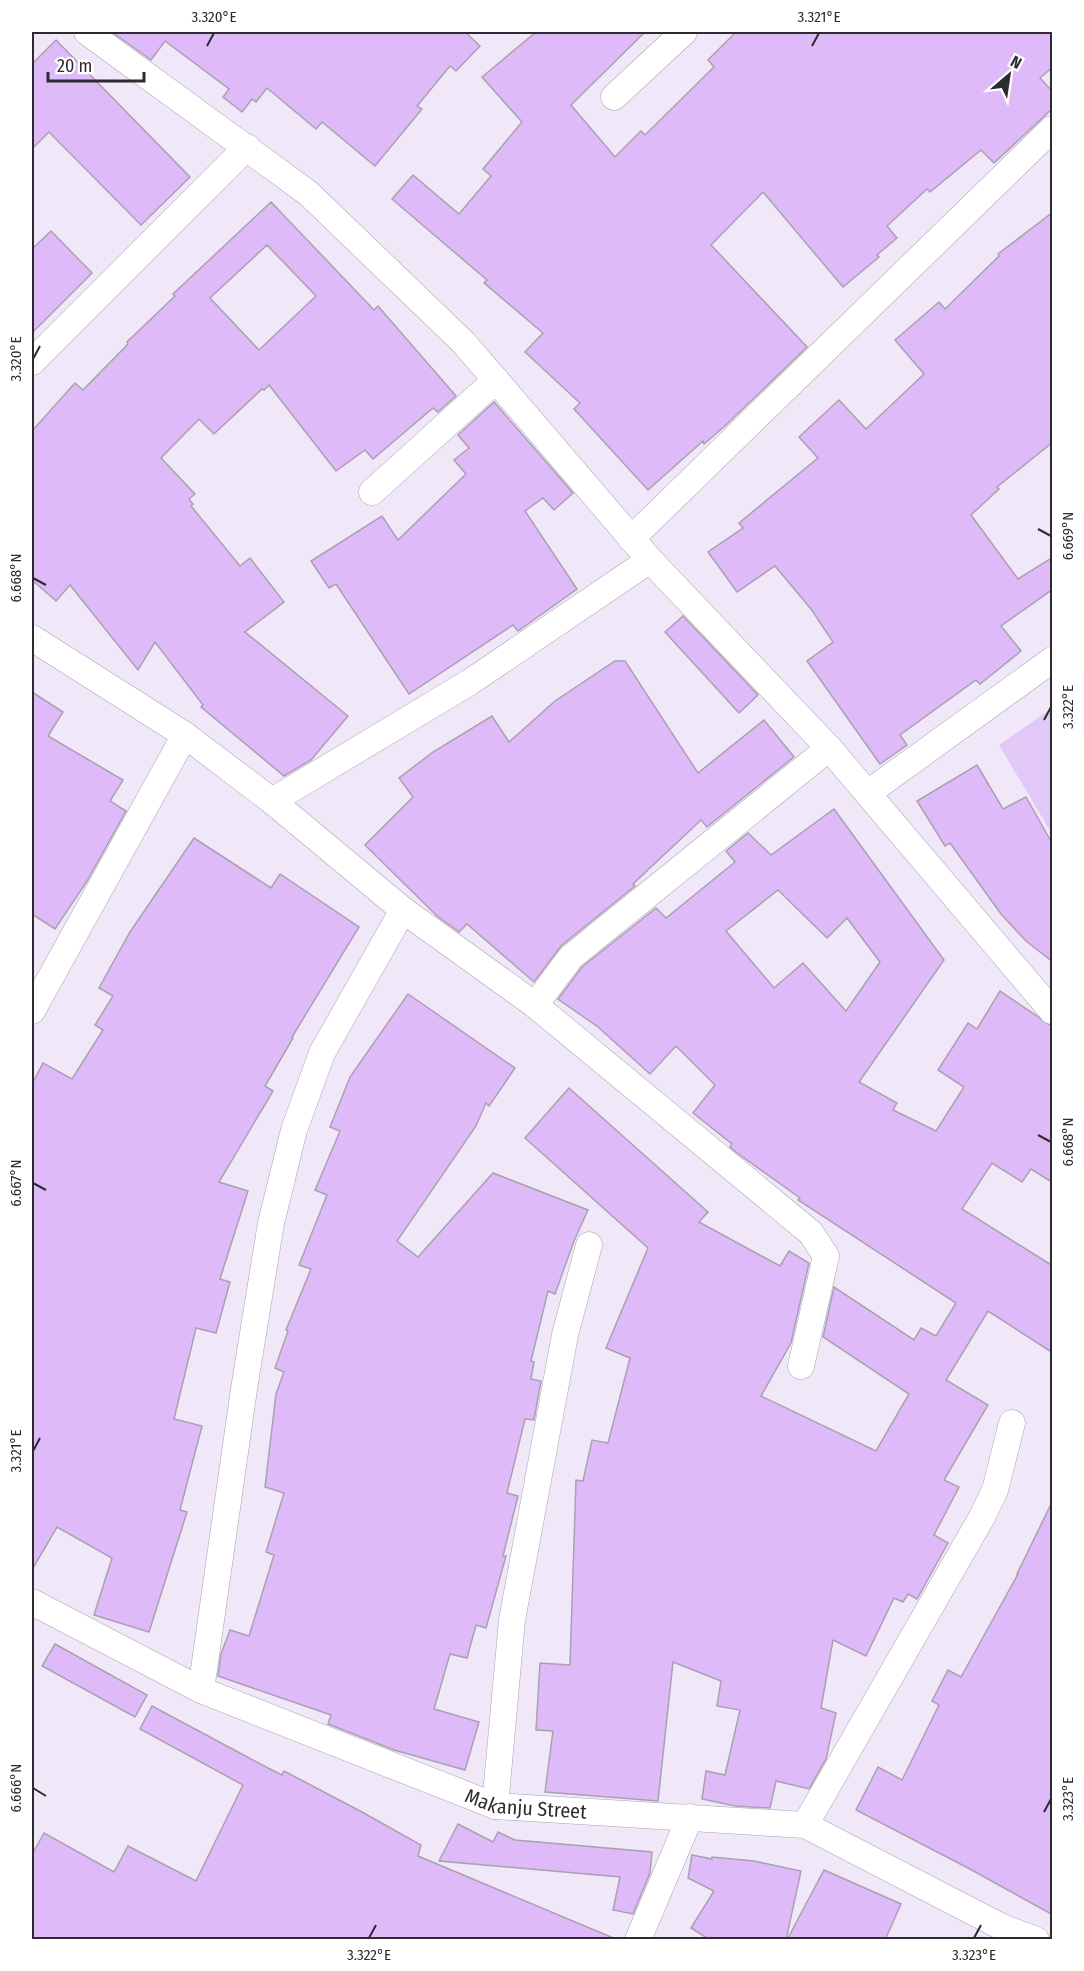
<svg xmlns="http://www.w3.org/2000/svg" width="1084" height="1971" viewBox="0 0 1084 1971" font-family="'Fira Sans Condensed',sans-serif">
  <style>
    .green { fill: #e2c8f6 }
    .building { fill: #debaf9; stroke: #a9a0b0; stroke-width: 1.5; fill-rule: evenodd }
    .lines { fill: none; stroke-linecap: round; stroke-linejoin: round }
    .minor-casing { stroke: #aaa2b1; stroke-width: 27 }
    .minor { stroke: #fff; stroke-width: 26 }
    .ticks { fill: none; stroke: #2d2a30; stroke-width: 2 }
    .labels { text-anchor: middle; dominant-baseline: central; stroke-width: 5; stroke-linejoin: round; paint-order: stroke }
    .street-label { font-size: 20px; fill: #2d2a30; stroke: #fff }
    .neatline { fill: none; stroke: #2d2a30; stroke-width: 2 }
    .ticks-label { font-size: 15px; text-anchor: middle; fill: #2d2a30 }
  </style>
  <rect width="100%" height="100%" fill="#f0e8f8"/>
  <polygon class="green" points="1052,708 1052,834 999,745"/>
  <g class="building">
    <polygon points="112,32 465,32 480,46 456,71 450,66 417,106 422,109 375,166 322,122 316,129 267,88 256,102 252,99 242,112 223,97 229,89 165,41 151,60"/>
    <polygon points="536,32 645,32 571,105 615,157 641,131 645,135 714,67 708,60 736,32 1053,32 1053,67 1040,78 1053,92 1053,108 994,163 981,150 930,192 927,189 887,226 897,238 877,255 879,257 843,287 763,192 711,245 807,347 725,426 704,444 703,441 648,490 574,409 580,403 525,352 543,333 484,283 487,280 392,199 413,175 459,214 491,176 483,169 522,122 482,77"/>
    <polygon points="56,40 190,177 141,225 49,132 32,149 32,64"/>
    <path d="M 271,202 L 374,310 L 378,306 L 456,396 L 438,412 L 433,408 L 373,459 L 365,450 L 336,471 L 269,385 L 264,390 L 262,389 L 214,434 L 199,419 L 161,458 L 195,494 L 189,499 L 193,504 L 191,506 L 240,566 L 250,558 L 284,602 L 245,632 L 348,716 L 311,760 L 284,776 L 201,707 L 203,705 L 155,642 L 138,670 L 70,585 L 56,601 L 32,580 L 32,431 L 75,383 L 83,390 L 128,344 L 127,342 L 175,296 L 173,294 ZM 267,245 L 316,296 L 259,350 L 210,298 Z"/>
    <polygon points="1053,212 1053,442 997,487 999,489 971,515 1018,579 1053,557 1053,589 1001,626 1021,651 980,684 976,680 900,735 907,745 880,764 807,661 833,642 811,609 775,566 737,592 708,552 743,528 739,523 818,458 799,437 839,400 866,429 924,374 895,340 939,302 945,309 999,256 998,254"/>
    <polygon points="51,231 92,273 32,333 32,249"/>
    <polygon points="494,402 573,493 554,510 543,498 525,511 577,589 518,631 513,625 409,694 336,584 329,588 311,561 382,516 398,540 466,474 454,460 469,448 458,435"/>
    <polygon points="683,616 758,695 739,713 665,632"/>
    <polygon points="615,661 625,661 698,773 764,720 794,757 707,827 701,820 633,884 635,886 561,946 534,982 467,924 459,932 437,916 365,845 413,797 399,778 433,752 492,716 509,742 555,701"/>
    <polygon points="32,692 63,712 48,736 123,780 110,801 126,811 87,881 55,929 32,914"/>
    <polygon points="977,765 1003,809 1026,797 1053,845 1053,962 1026,941 1001,914 950,843 945,846 917,801"/>
    <path d="M 834,809 L 944,960 L 859,1082 L 897,1103 L 893,1110 L 936,1131 L 964,1087 L 938,1070 L 968,1023 L 977,1029 L 1000,991 L 1053,1027 L 1053,1183 L 1031,1169 L 1022,1182 L 992,1163 L 962,1209 L 1053,1266 L 1053,1353 L 988,1311 L 946,1380 L 988,1405 L 944,1480 L 959,1487 L 934,1535 L 948,1543 L 917,1599 L 908,1594 L 903,1602 L 894,1598 L 866,1656 L 833,1640 L 821,1708 L 836,1713 L 826,1759 L 809,1789 L 776,1781 L 770,1808 L 735,1806 L 702,1799 L 706,1771 L 725,1775 L 740,1710 L 717,1706 L 721,1681 L 673,1662 L 658,1801 L 545,1792 L 553,1731 L 536,1730 L 540,1663 L 570,1665 L 576,1480 L 583,1481 L 592,1440 L 608,1443 L 630,1358 L 606,1348 L 648,1248 L 525,1138 L 569,1088 L 708,1212 L 699,1222 L 780,1266 L 789,1251 L 809,1263 L 791,1343 L 761,1396 L 876,1451 L 909,1394 L 823,1337 L 834,1287 L 914,1340 L 921,1328 L 936,1336 L 956,1303 L 798,1200 L 800,1198 L 737,1153 L 730,1147 L 732,1144 L 693,1113 L 715,1085 L 676,1046 L 650,1074 L 598,1027 L 558,999 L 582,967 L 656,908 L 666,918 L 735,862 L 726,851 L 748,833 L 771,855 ZM 778,890 L 827,938 L 847,918 L 880,962 L 846,1011 L 803,963 L 774,988 L 726,931 Z"/>
    <polygon points="194,838 271,888 280,874 359,927 292,1037 293,1038 265,1086 273,1091 219,1182 248,1191 220,1279 230,1282 216,1333 196,1328 174,1419 202,1426 180,1510 187,1512 149,1632 94,1615 112,1558 57,1527 32,1570 32,1084 43,1063 72,1079 103,1030 95,1025 113,996 99,988 130,932"/>
    <polygon points="408,994 515,1068 489,1106 486,1103 476,1126 397,1241 418,1257 493,1173 588,1210 574,1241 555,1294 548,1291 531,1361 534,1362 531,1379 541,1381 534,1420 525,1419 507,1493 518,1496 503,1556 506,1556 486,1628 476,1625 467,1658 450,1654 434,1709 479,1722 465,1770 394,1750 328,1724 331,1715 218,1676 221,1654 230,1630 249,1636 274,1555 266,1552 284,1493 265,1487 276,1394 284,1372 275,1368 288,1331 286,1330 311,1269 299,1265 327,1195 315,1190 340,1131 330,1127 350,1077"/>
    <polygon points="1053,1500 1053,1915 968,1868 856,1810 878,1767 902,1780 939,1705 932,1701 948,1670 961,1677 1018,1574 1017,1574"/>
    <polygon points="55,1644 147,1695 135,1717 42,1666"/>
    <polygon points="152,1706 268,1768 282,1775 284,1771 362,1812 421,1845 418,1856 618,1940 32,1940 32,1855 44,1833 114,1872 128,1846 196,1881 243,1785 140,1729"/>
    <polygon points="458,1824 493,1842 498,1832 515,1840 652,1852 650,1873 633,1914 613,1910 620,1877 439,1861"/>
    <polygon points="692,1855 712,1859 712,1857 754,1861 801,1871 786,1940 710,1940 691,1928 714,1891 688,1878"/>
    <polygon points="824,1870 901,1904 885,1940 787,1940"/>
  </g>
  <g class="lines">
    <g class="minor-casing">
      <g id="minor">
        <polyline points="87,32 308,193 464,343 650,560 470,682 272,801"/>
        <polyline points="614,97 684,32"/>
        <polyline points="32,362 247,147"/>
        <polyline points="372,492 496,380"/>
        <polyline points="631,539 1052,129"/>
        <polyline points="650,560 829,748 1052,1011"/>
        <polyline points="32,638 185,735 272,801 403,910 322,1053 294,1130 271,1223 244,1389 201,1690"/>
        <polyline points="868,793 1052,660"/>
        <polyline points="403,910 535,1005 811,1233 826,1256 801,1366"/>
        <polyline points="535,1005 571,957 829,748"/>
        <polyline points="32,1011 185,735"/>
        <path id="s1" d="M 32,1602 L 201,1690 L 495,1806 L 805,1825 L 1002,1927 L 1036,1940"/>
        <polyline points="495,1806 512,1620 565,1335 589,1245"/>
        <polyline points="805,1825 982,1517 995,1490 1012,1423"/>
        <polyline points="638,1940 690,1817"/>
      </g>
    </g>
    <use href="#minor" class="minor"/>
  </g>
  <path class="ticks" d="M 207,46 L 214,33M 812,46 L 819,33M 33,359 L 40,346M 1038,529 L 1051,536M 33,578 L 46,585M 1044,720 L 1051,707M 1038,1135 L 1051,1142M 33,1183 L 46,1190M 33,1451 L 40,1438M 33,1788 L 46,1796M 1044,1812 L 1051,1799M 369,1938 L 376,1925M 974,1938 L 981,1925"/>
  <g class="labels">
    <g class="street-label">
      <text stroke="none"><textPath href="#s1" startOffset="537">Makanju Street</textPath></text>
    </g>
  </g>
  <rect width="1084" height="1971" fill="none" stroke="#ffffff" stroke-width="66"/>
  <g transform="translate(1009 75) rotate(29)" stroke="#ffffff" stroke-width="4.5" paint-order="stroke">
  <path d="M0-4.5L10 22L0 15L-10 22Z" fill="#2d2a30"/>
  <text y="-9" font-size="16" font-weight="bold" text-anchor="middle" fill="#2d2a30">N</text>
  </g>
  <path d="M48 72v9h96v-9" fill="none" stroke="#2d2a30" stroke-width="3"/>
  <text x="57" y="72" font-size="18" fill="#2d2a30" stroke="#ffffff" stroke-width="4.5" paint-order="stroke">20 m</text>
  <rect x="33" y="33" width="1018" height="1905" class="neatline"/>
  <g class="ticks-label">
    <text x="214" y="22">3.320°E</text>
    <text x="819" y="22">3.321°E</text>
    <text transform="translate(16 359) rotate(-90)" y="5">3.320°E</text>
    <text transform="translate(1068 536) rotate(-90)" y="5">6.669°N</text>
    <text transform="translate(16 578) rotate(-90)" y="5">6.668°N</text>
    <text transform="translate(1068 707) rotate(-90)" y="5">3.322°E</text>
    <text transform="translate(1068 1142) rotate(-90)" y="5">6.668°N</text>
    <text transform="translate(16 1183) rotate(-90)" y="5">6.667°N</text>
    <text transform="translate(16 1451) rotate(-90)" y="5">3.321°E</text>
    <text transform="translate(16 1788) rotate(-90)" y="5">6.666°N</text>
    <text transform="translate(1068 1799) rotate(-90)" y="5">3.323°E</text>
    <text x="369" y="1960">3.322°E</text>
    <text x="974" y="1960">3.323°E</text>
  </g>
</svg>
